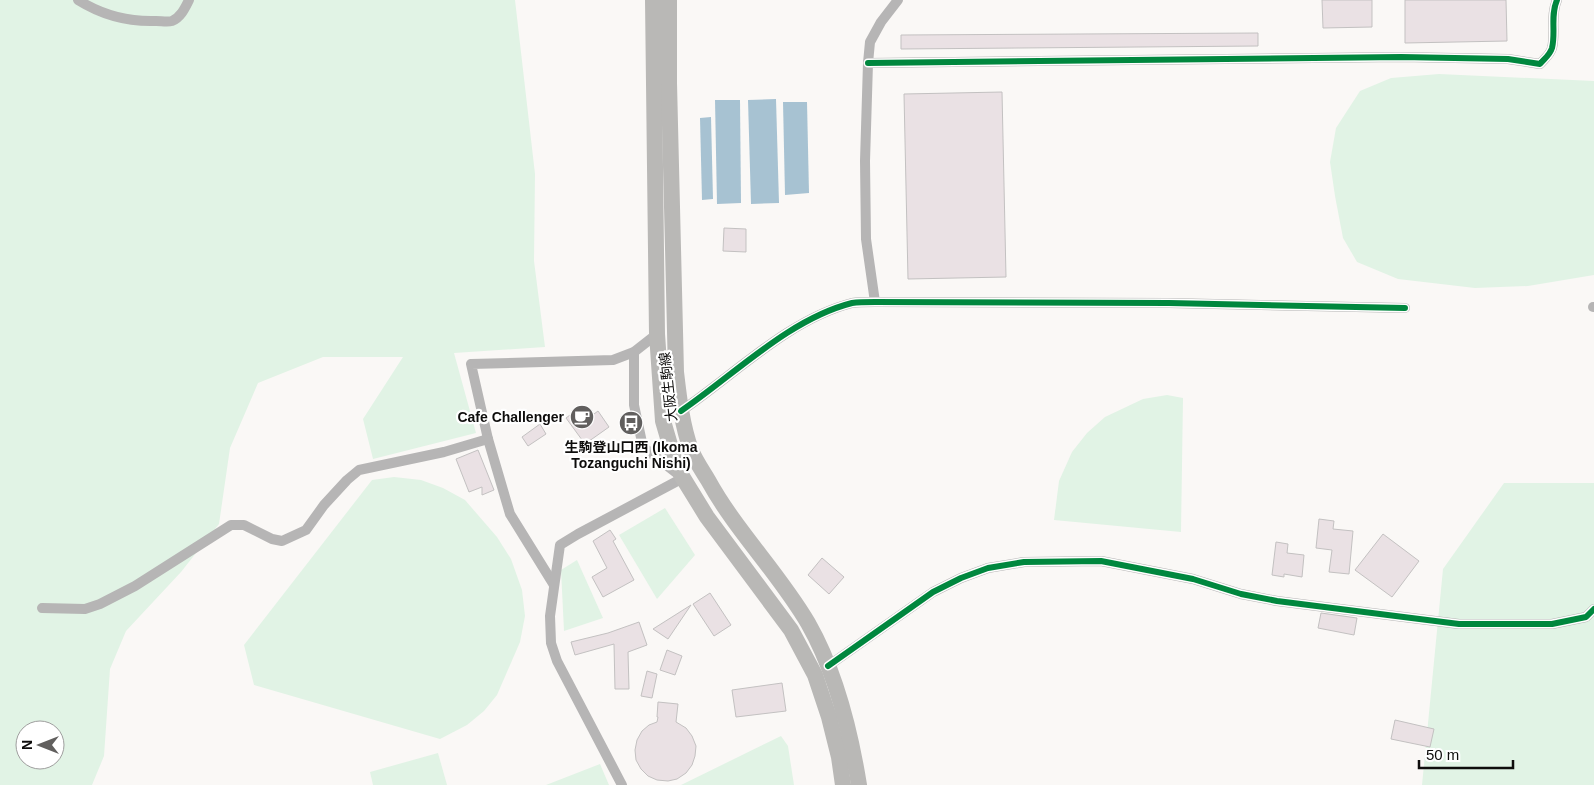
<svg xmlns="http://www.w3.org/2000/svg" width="1594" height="785" viewBox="0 0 1594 785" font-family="Helvetica,'Noto Sans JP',sans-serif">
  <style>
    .green { fill: #e1f3e5; fill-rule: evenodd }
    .water { fill: #a7c2d2 }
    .building { fill: #eae1e4; stroke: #c3c1c1 }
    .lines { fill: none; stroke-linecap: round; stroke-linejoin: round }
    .street { stroke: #b6b5b5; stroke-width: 10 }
    .primary { stroke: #b9b8b6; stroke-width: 16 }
    .cycleway-casing { stroke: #fff; stroke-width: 9 }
    .cycleway { stroke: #00873e; stroke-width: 6 }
    .labels { text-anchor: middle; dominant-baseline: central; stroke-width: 4.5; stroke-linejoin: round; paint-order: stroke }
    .street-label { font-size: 14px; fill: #0e0d0c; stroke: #fff }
    .poi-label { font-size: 14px; font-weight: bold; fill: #0e0d0c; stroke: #fff; text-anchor: end }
  </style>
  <rect width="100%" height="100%" fill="#faf8f6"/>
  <g class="green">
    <path d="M 0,0 L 515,0 L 535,174 L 534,261 L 545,347 L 454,353 L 476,433 L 373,459 L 363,419 L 403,357 L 323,357 L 258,383 L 230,448 L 219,524 L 181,572 L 126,631 L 110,669 L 104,756 L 92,785 L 0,785 ZM 25,730 L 55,730 L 55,760 L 25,760 Z"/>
    <polygon points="1439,74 1594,81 1594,275 1528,286 1475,288 1398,279 1357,262 1343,238 1335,196 1330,162 1336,128 1360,91 1391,78"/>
    <polygon points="1167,395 1183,398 1181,532 1054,520 1059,481 1072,452 1087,433 1105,417 1143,399"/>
    <polygon points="394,477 421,480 443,488 465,500 497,537 511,559 522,590 525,616 520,642 497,695 484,711 467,725 440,739 254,685 244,645 372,480"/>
    <polygon points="1504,483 1594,483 1594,785 1422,785 1443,569"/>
    <polygon points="665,508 695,555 657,599 619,535"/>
    <polygon points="577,560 603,618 564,631 561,570"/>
    <polygon points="781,736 788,746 794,785 681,785"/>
    <polygon points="438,753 447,785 373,785 370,772"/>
    <polygon points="600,764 609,785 546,785"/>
  </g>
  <g class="water">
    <polygon points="776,99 779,203 751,204 748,100"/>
    <polygon points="715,100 740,100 741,203 717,204"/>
    <polygon points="783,102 807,102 809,193 785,195"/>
    <polygon points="711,117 713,199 702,200 700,118"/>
  </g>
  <g class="building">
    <polygon points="1322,0 1372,0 1372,27 1323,28"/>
    <polygon points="1405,0 1506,0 1507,41 1405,43"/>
    <polygon points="1258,33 1258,46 901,49 901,35"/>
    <polygon points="1002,92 1006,277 908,279 904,94"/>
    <polygon points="724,228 746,229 746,252 723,251"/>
    <polygon points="578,409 586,420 598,411 609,427 585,444 566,418"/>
    <polygon points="540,424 546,434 528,446 522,437"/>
    <polygon points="478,450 494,490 482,495 482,487 469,492 456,459"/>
    <polygon points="1319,519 1334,521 1333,529 1353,531 1349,574 1329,572 1332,550 1316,548"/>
    <polygon points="610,530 616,539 613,541 634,580 603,597 592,577 607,568 593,541"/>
    <polygon points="1383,534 1419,561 1392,597 1355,570"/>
    <polygon points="1276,542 1288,544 1287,553 1304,555 1302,577 1284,574 1284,577 1272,575"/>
    <polygon points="822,558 844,577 829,594 808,575"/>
    <polygon points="710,593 731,625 714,636 693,604"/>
    <polygon points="691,605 668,639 653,629"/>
    <polygon points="1321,613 1357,618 1354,635 1318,628"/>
    <polygon points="639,622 647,645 628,652 629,689 615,689 614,644 575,655 571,642 608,633"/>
    <polygon points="667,650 682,656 675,675 660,670"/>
    <polygon points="647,671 657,674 652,698 641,696"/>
    <polygon points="782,683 786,711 736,717 732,690"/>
    <polygon points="658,702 678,704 676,722 686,728 692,736 696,746 695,756 692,765 686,773 677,779 668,781 657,780 648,776 641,769 636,760 635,750 637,740 642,731 649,725 657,722 658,717 657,717"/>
    <polygon points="1395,720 1434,729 1430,747 1391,739"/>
  </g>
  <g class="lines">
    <g class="street">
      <path d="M 78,0 C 102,15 128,22 156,21 C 161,21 168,22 172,21 C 181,17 185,8 189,0"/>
      <path d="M 868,63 L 1401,57 L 1508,59 L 1540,64 C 1544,59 1550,55 1552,48 C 1556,32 1550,16 1557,0"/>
      <polyline points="875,302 866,239 865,161 868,63 870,42 881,22 898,0"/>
      <polyline points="1593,307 1594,307"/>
      <path d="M 681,411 C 734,375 789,319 852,303 C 859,302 867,302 875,302 L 1169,303 L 1405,308"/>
      <polyline points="554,585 510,514 488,439 471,364 613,360 634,352 657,334"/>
      <polyline points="42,608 85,609 100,604 135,586 231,525 244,525 272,539 282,541 306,530 324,505 347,480 359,470 444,452 488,439"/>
      <polyline points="828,666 933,592 961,578 988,568 1024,562 1101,561 1193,579 1241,594 1277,601 1459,624 1552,624 1586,617 1594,609"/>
      <polyline points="622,785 557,661 551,643 550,616 560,545 578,534 683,478 643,447 634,405 634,352"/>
    </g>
    <g class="primary">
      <polyline points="653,0 657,334 663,421 675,462 683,478 707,517 791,630 815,675 829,717 839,757 843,785"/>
      <path d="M 669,0 L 669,83 L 676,372 C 679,398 682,425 691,450 C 695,460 702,470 708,480 C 736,531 778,572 808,623 C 836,672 850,729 859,785"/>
    </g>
    <g class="cycleway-casing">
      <g id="cycleway">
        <path d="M 868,63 L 1401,57 L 1508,59 L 1540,64 C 1544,59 1550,55 1552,48 C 1556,32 1550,16 1557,0"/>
        <path d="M 681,411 C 734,375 789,319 852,303 C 859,302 867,302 875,302 L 1169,303 L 1405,308"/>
        <polyline points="828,666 933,592 961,578 988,568 1024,562 1101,561 1193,579 1241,594 1277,601 1459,624 1552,624 1586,617 1594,609"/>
      </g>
    </g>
    <use href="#cycleway" class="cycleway"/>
  </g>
  <defs>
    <g id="cafe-disc" transform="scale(1.25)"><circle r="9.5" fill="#615f5e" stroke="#fff"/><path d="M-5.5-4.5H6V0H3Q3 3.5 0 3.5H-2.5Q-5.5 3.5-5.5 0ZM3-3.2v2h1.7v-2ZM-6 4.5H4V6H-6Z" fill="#fff"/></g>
    <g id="bus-disc" transform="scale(1.25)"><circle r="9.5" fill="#615f5e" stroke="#fff"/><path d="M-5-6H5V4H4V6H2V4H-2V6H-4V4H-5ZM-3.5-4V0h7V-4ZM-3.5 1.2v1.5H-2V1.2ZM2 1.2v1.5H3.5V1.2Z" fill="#fff"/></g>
  </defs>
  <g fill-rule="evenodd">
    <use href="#cafe-disc" x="582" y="417"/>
    <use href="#bus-disc" x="631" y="423"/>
  </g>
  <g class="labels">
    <g class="street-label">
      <text transform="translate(668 387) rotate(-96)">大阪生駒線</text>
    </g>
    <g class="poi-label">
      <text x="564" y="417">Cafe Challenger</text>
      <text x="631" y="447" text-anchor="middle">生駒登山口西 (Ikoma<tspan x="631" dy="16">Tozanguchi Nishi)</tspan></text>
    </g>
  </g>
  <g transform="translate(40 745) rotate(270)"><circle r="24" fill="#ffffff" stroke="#9f9e9e"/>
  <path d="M0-4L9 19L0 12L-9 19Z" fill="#615f5e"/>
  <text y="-8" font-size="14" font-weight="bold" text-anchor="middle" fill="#0e0d0c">N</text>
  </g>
  <path d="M1419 760v8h94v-8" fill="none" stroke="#0e0d0c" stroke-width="2.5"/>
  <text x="1426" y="760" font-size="15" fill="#0e0d0c" stroke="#ffffff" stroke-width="4" paint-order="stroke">50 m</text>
</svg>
